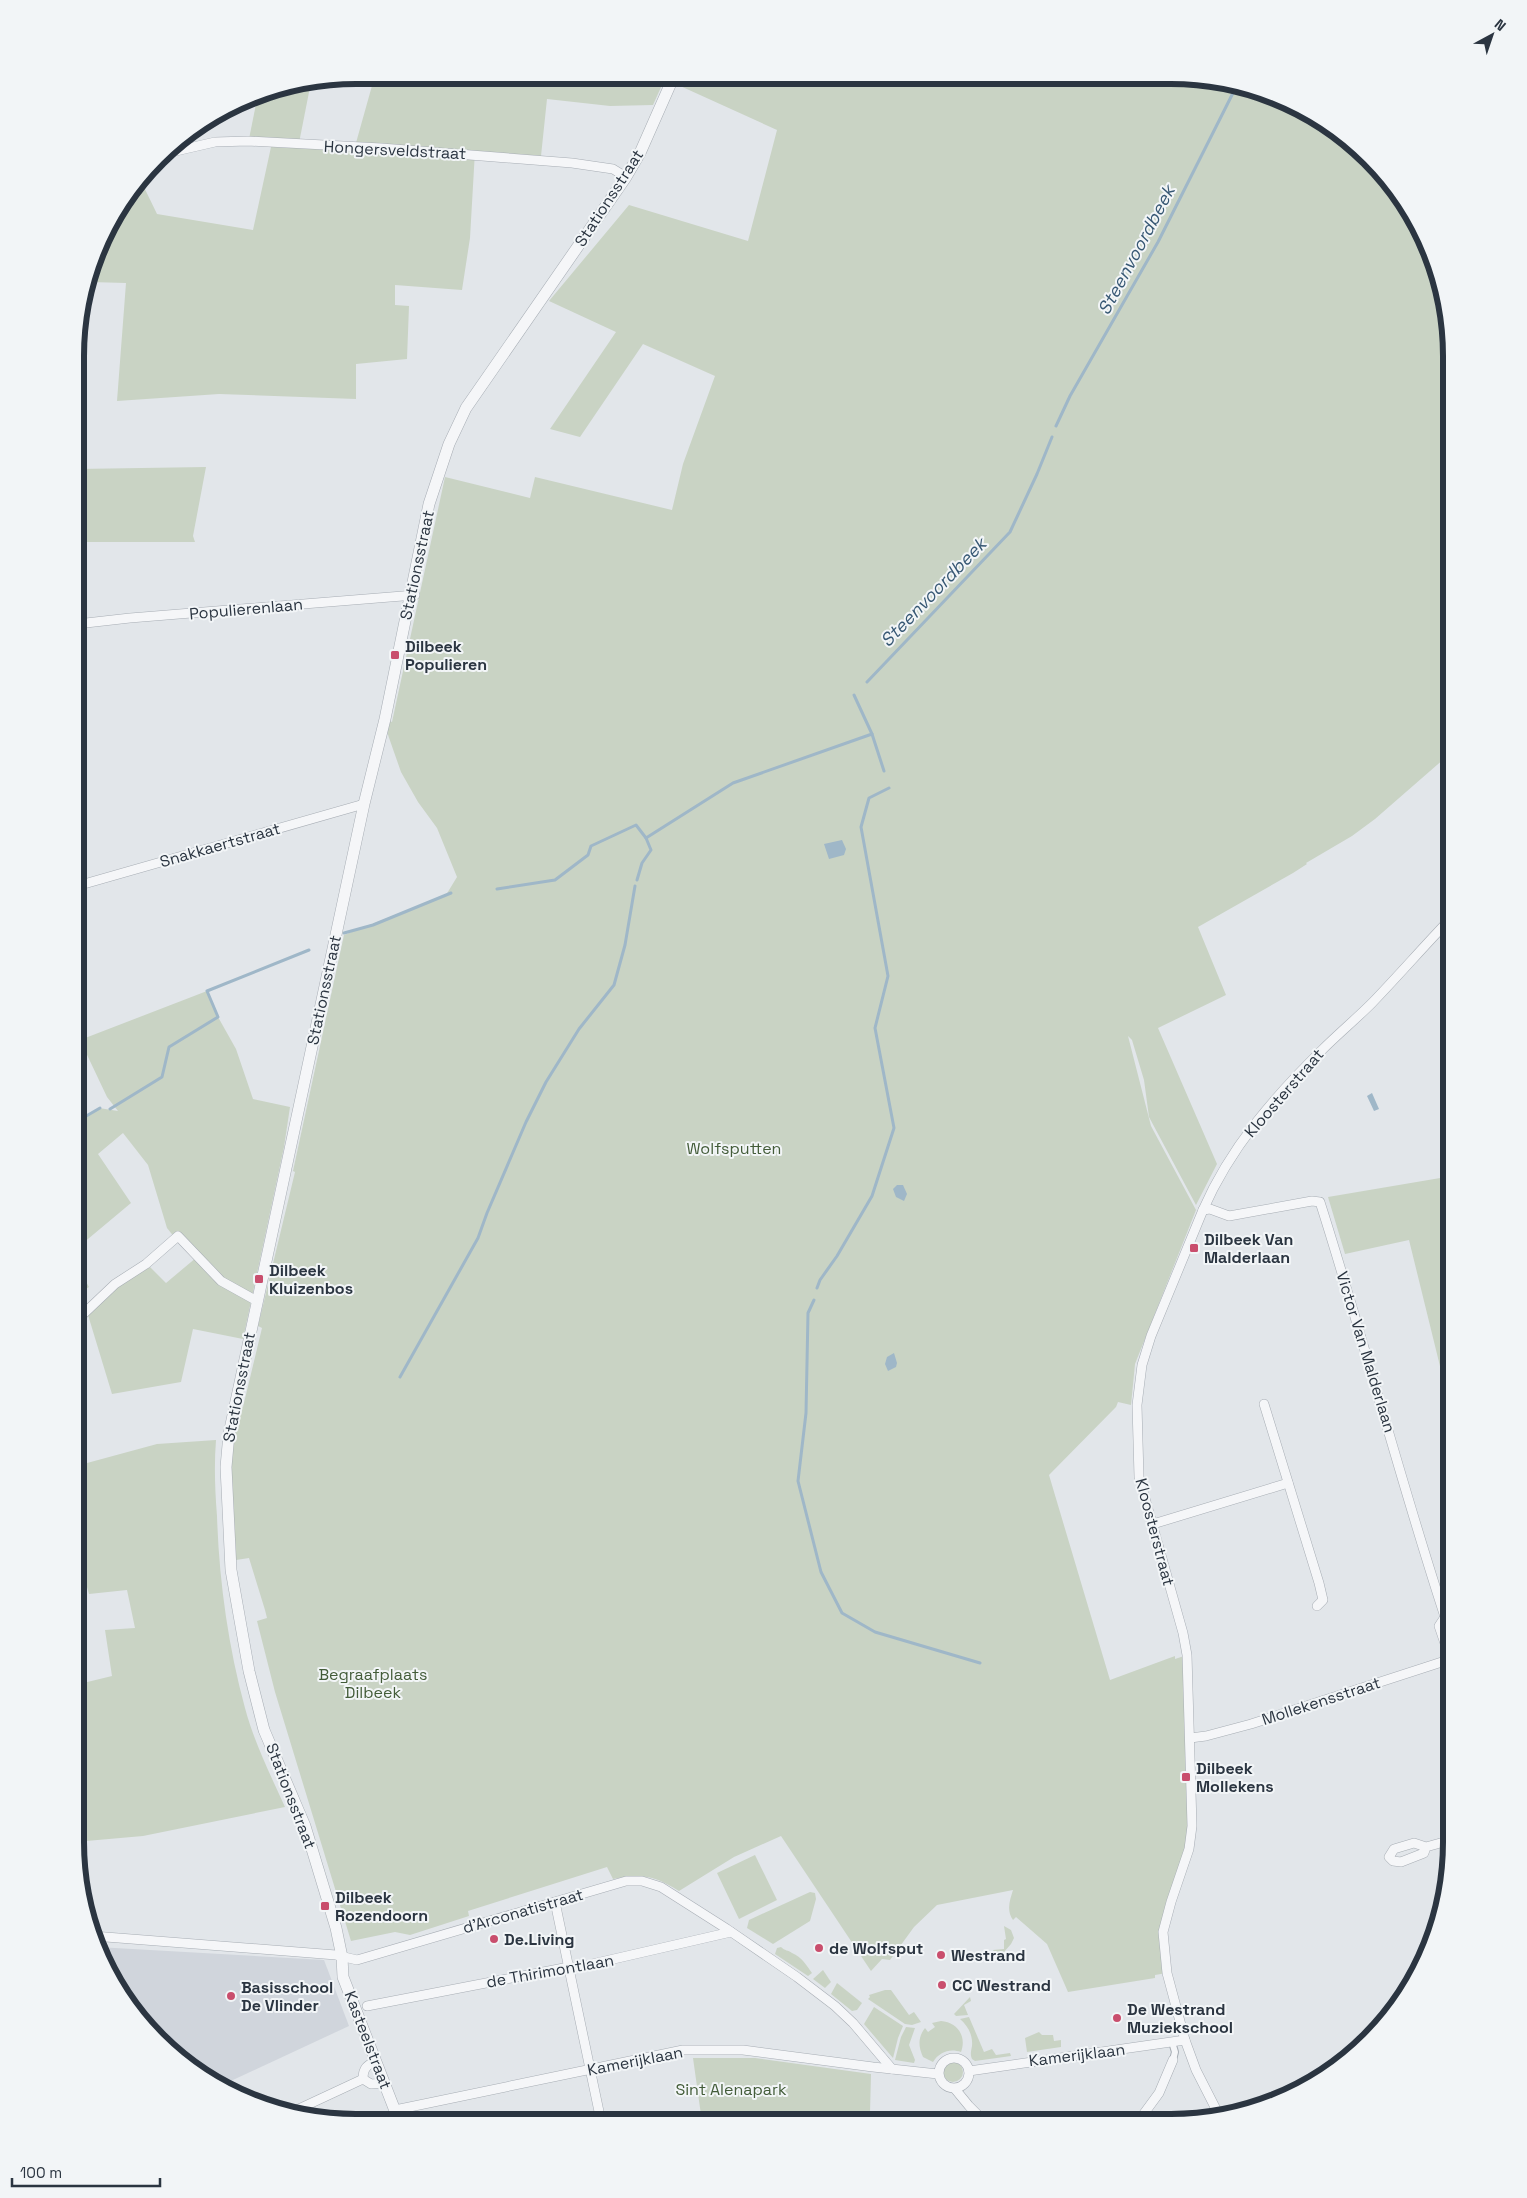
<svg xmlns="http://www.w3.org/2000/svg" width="1527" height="2198" viewBox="0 0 1527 2198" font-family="'Space Grotesk',sans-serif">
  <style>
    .built { fill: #d0d5dc }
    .green { fill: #c9d3c4 }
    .water { fill: #9fb7c8 }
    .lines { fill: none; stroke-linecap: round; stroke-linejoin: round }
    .stream { stroke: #9fb7c8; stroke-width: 3 }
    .pedestrian-casing { stroke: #a7adb4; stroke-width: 8 }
    .minor-casing { stroke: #a7adb4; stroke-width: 10 }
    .tertiary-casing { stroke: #a7adb4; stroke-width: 12 }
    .pedestrian { stroke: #f5f6f8; stroke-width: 6 }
    .minor { stroke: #f5f6f8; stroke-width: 9 }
    .tertiary { stroke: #f5f6f8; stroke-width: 11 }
    .poi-dot { fill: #c94e6d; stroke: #f2f5f7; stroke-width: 2 }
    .labels { text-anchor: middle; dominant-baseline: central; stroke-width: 4; stroke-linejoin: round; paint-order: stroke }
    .street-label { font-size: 16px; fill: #2b3541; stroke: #f2f5f7 }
    .poi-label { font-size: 16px; font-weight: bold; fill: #2b3541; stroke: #f2f5f7; text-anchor: start }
    .park-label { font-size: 16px; fill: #435c39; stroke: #f2f5f7 }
    .water-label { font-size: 18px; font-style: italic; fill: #375874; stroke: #f2f5f7 }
    .rim { fill: none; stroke: #2b3541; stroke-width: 6 }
  </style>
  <rect width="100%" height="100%" fill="#e2e6ea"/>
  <polygon class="built" points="97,1947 324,1960 349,2026 220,2086 199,2076 144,2027 104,1966"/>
  <g class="green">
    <polygon points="375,75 666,76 653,105 610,106 547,99 541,156 475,151 470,238 462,290 395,285 395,305 409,306 407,359 356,364 356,399 219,394 117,401 126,283 90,282 112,216 141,181 157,214 253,230 271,147 354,150"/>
    <path d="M 682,76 L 1208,77 L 1279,96 L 1342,133 L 1383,171 L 1423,232 L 1443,283 L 1452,355 L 1452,735 L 1449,736 L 1445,758 L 1375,819 L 1352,836 L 1306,863 L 1307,864 L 1293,873 L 1198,927 L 1226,995 L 1158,1028 L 1217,1164 L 1196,1205 L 1149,1117 L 1144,1080 L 1132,1040 L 1128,1036 L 1151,1126 L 1196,1210 L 1135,1364 L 1131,1405 L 1118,1402 L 1116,1407 L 1049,1475 L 1110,1680 L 1175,1656 L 1175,1659 L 1187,1655 L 1192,1826 L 1163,1932 L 1167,1973 L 1155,1975 L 1155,1978 L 1068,1992 L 1047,1944 L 1016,1917 L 1013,1920 C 1006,1910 1010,1900 1013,1890 L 937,1905 L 914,1927 L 890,1960 L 882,1959 L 871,1971 L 781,1836 L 734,1857 L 679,1891 C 653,1875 642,1874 613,1879 L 607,1867 L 468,1911 L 469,1916 L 410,1935 L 395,1932 L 351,1941 L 275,1692 L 257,1621 L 267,1618 L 265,1610 L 249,1558 L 236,1560 L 232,1483 L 230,1468 L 233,1435 L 241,1407 L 243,1407 L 262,1328 L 258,1326 L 295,1172 L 293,1171 L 344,935 L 446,895 L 457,877 L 437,828 L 418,802 L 401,772 L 387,732 L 389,721 L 392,722 L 445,477 L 530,498 L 535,477 L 672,510 L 683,464 L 715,376 L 643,344 L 580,437 L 550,429 L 616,332 L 549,301 L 629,205 L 748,241 L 777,130 L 678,85 Z"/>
    <polygon points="311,82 299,143 249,139 258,94 265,90"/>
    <polygon points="206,467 193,536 195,542 77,542 77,469"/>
    <polygon points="207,991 218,1017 236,1049 253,1099 290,1107 284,1147 243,1339 193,1329 181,1382 112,1394 88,1315 118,1287 150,1267 166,1283 197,1257 175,1238 167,1228 148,1165 123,1133 98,1154 131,1203 76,1249 76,1122 99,1108 118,1111 107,1097 80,1040"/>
    <polygon points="1452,1176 1452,1415 1409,1240 1345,1254 1328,1197"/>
    <polygon points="76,1264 89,1287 76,1295"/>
    <path d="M 216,1440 C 214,1465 215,1491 217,1516 C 219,1580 228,1645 245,1708 C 254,1742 270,1774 285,1807 L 143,1836 L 75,1842 L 75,1685 L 112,1676 L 105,1630 L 135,1628 L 127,1590 L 89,1594 L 75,1545 L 76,1466 L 157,1444 Z"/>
    <polygon points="755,1855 777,1900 739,1919 717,1873"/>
    <polygon points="810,1892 815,1893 816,1899 810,1921 773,1944 747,1928 749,1920"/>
    <polygon points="1004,1926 1011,1930 1014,1938 1011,1944 998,1959 993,1950 1004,1949 1004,1940 1006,1939"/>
    <path d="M 781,1947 C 785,1951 788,1950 792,1953 C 802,1957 806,1965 812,1973 L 808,1976 L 775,1954 L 777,1948 Z"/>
    <polygon points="823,1970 831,1982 825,1988 813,1979"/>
    <polygon points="837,1983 862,2003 857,2010 852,2011 831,1994"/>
    <polygon points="885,1990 891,1990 909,2015 914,2012 921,2022 912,2025 905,2024 868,1999 870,1997 869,1995"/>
    <polygon points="970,1997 971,2001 964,2005 968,2015 956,2016 954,2014"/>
    <polygon points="874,2007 903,2026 898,2038 893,2058 864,2024"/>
    <path d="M 969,2017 L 984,2052 L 992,2049 L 996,2055 L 1010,2053 L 1011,2056 L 975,2061 L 972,2059 C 970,2054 971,2052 972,2046 C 973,2035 968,2026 960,2019 Z"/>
    <path d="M 941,2021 C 957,2022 967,2036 961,2052 C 950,2048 939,2052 933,2062 L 923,2057 C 918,2046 918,2037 925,2028 L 928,2032 L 935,2027 L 932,2023 Z"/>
    <polygon points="906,2027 915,2028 909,2045 915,2060 914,2063 895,2060 901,2037"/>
    <polygon points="1039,2032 1042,2035 1053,2035 1054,2041 1061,2040 1061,2047 1027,2052 1025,2038"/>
    <polygon points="693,2058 755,2058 871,2074 870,2113 890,2122 702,2122"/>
    <circle cx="953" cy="2072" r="10"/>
    <polygon points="963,2114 972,2122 948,2122"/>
  </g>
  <g class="water">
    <polygon points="842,840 846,849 844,855 829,859 824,844"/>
    <polygon points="1372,1093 1379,1109 1374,1111 1367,1096"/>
    <polygon points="897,1185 903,1185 907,1194 904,1201 896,1197 893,1189"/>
    <polygon points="894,1353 897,1363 896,1367 888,1371 885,1364 887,1357"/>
  </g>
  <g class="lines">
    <g class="stream">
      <polyline points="1056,426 1070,396 1158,242 1237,85"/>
      <polyline points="867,682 1010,532 1037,474 1052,437"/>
      <polyline points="872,734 884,771"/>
      <polyline points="637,880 642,863 651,850 646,838"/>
      <polyline points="497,889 555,880 588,855 591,846 636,825 646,838 733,783 872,734 854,695"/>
      <polyline points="344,933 373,925 451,893"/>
      <polyline points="110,1109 162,1077 169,1047 218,1017 207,991 309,950"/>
      <polyline points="76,1122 100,1108"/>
      <polyline points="817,1288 820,1280 837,1256 872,1196 894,1128 875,1028 888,976 861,827 869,798 889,788"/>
      <polyline points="814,1300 808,1313 806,1413 798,1481 821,1572 842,1613 875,1632 980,1663"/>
      <polyline points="400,1377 478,1238 487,1213 526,1122 546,1082 579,1029 614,985 625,945 635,886"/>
    </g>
    <g class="pedestrian-casing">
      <polyline id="pedestrian" points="1172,2042 1175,2052 1173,2060"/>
    </g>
    <g class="minor-casing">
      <g id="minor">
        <polyline points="163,154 215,142 248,141 381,148 572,163 613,169 626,177"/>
        <polyline points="77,624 130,618 415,595"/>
        <polyline points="77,886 364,804"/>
        <polyline points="76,1024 78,1030"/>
        <path d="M 1203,1210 L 1210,1209 L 1229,1216 L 1312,1201 L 1320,1202 C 1364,1340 1400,1480 1445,1617 L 1451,1621"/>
        <polyline points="76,1321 115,1284 146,1264 178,1236 221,1281 257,1301"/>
        <polyline points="1264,1404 1319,1583 1323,1600 1317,1606"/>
        <polyline points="1153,1524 1288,1483"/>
        <polyline points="1445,1617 1439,1626 1451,1661"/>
        <polyline points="1190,1738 1206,1736 1251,1724 1451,1659"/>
        <polyline points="1426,1847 1424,1853 1401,1862 1393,1861 1389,1857 1394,1849 1414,1843 1426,1847 1451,1840"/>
        <polyline points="555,1902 601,2121"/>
        <polyline points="93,1936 336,1955 357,1960 626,1881 642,1881 661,1887 727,1929 797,1977 835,2006 853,2023 892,2069"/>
        <polyline points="367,2006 569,1967 579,1967 731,1932"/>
        <circle cx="954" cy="2073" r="15"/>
        <polyline points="969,2071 1185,2040"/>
        <path d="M 363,2079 C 363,2068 367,2065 376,2061"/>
        <polyline points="955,2089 969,2106 985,2122"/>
        <polyline points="395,2110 683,2050 743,2050 873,2067 938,2074"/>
        <polyline points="290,2113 363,2079 371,2084 385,2083"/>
        <path d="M 1220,2117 L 1196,2070 L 1185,2040 L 1167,1973 L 1163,1932 L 1171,1902 L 1189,1849 L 1192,1826 L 1187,1655 L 1183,1633 L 1139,1477 L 1137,1405 L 1142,1365 L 1151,1336 L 1203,1210 C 1230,1148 1274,1097 1322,1050 C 1338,1034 1356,1019 1372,1003 C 1399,975 1425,945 1452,917"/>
        <polyline points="1137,2123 1159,2093 1173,2060"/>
      </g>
    </g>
    <g class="tertiary-casing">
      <polyline id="tertiary" points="399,2121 343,1977 342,1957 336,1928 305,1826 264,1730 249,1671 231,1570 226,1467 229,1434 364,804 385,719 429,504 449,444 466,408 626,177 640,153 674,76"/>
    </g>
    <use href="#pedestrian" class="pedestrian"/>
    <use href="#minor" class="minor"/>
    <use href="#tertiary" class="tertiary"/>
  </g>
  <g class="poi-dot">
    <rect x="390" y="650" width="10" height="10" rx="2.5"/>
    <rect x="1189" y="1243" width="10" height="10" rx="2.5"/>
    <rect x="254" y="1274" width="10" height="10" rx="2.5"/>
    <rect x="1181" y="1772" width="10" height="10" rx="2.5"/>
    <rect x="320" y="1901" width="10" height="10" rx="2.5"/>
    <circle cx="494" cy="1939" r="5"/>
    <circle cx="819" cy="1948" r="5"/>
    <circle cx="941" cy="1955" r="5"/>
    <circle cx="942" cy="1985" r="5"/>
    <circle cx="231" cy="1996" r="5"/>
    <circle cx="1117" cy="2018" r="5"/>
  </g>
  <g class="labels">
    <g class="street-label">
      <text transform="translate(395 150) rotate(3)">Hongersveldstraat</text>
      <text transform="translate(609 198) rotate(-57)">Stationsstraat</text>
      <text transform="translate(417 565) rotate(-78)">Stationsstraat</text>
      <text transform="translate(246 609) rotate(-5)">Populierenlaan</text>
      <text transform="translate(220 845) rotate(-16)">Snakkaertstraat</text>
      <text transform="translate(324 990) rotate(-78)">Stationsstraat</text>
      <text transform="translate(1284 1093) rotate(-49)">Kloosterstraat</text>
      <text transform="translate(1366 1352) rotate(73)">Victor Van Malderlaan</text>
      <text transform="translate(239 1387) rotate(-79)">Stationsstraat</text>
      <text transform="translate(1155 1532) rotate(75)">Kloosterstraat</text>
      <text transform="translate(1321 1701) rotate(-18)">Mollekensstraat</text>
      <text transform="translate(291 1796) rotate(69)">Stationsstraat</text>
      <text transform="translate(523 1911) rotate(-16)">d'Arconatistraat</text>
      <text transform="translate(550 1971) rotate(-10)">de Thirimontlaan</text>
      <text transform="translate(368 2040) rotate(69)">Kasteelstraat</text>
      <text transform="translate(1077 2055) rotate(-7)">Kamerijklaan</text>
      <text transform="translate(635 2061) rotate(-11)">Kamerijklaan</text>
    </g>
    <g class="poi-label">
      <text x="405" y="646">Dilbeek<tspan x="405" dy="18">Populieren</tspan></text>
      <text x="1204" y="1239">Dilbeek Van<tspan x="1204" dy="18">Malderlaan</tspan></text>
      <text x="269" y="1270">Dilbeek<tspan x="269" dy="18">Kluizenbos</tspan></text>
      <text x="1196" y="1768">Dilbeek<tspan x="1196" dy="18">Mollekens</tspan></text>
      <text x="335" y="1897">Dilbeek<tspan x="335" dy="18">Rozendoorn</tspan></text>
      <text x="504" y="1939">De.Living</text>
      <text x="829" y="1948">de Wolfsput</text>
      <text x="951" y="1955">Westrand</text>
      <text x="952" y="1985">CC Westrand</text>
      <text x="241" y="1987">Basisschool<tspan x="241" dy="18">De Vlinder</tspan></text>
      <text x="1127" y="2009">De Westrand<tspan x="1127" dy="18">Muziekschool</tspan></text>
    </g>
    <g class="park-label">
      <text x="734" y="1148">Wolfsputten</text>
      <text x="373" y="1674">Begraafplaats<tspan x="373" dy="18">Dilbeek</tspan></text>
      <text x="731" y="2089">Sint Alenapark</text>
    </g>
    <g class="water-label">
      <text transform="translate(1136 250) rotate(-62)">Steenvoordbeek</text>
      <text transform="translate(933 592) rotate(-46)">Steenvoordbeek</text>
    </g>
  </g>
  <path d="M0 0H1527V2198H0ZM356 84H1171A272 272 0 0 1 1443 356V1842A272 272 0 0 1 1171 2114H356A272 272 0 0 1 84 1842V356A272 272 0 0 1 356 84Z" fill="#f2f5f7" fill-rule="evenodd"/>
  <path class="rim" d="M356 84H1171A272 272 0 0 1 1443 356V1842A272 272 0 0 1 1171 2114H356A272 272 0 0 1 84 1842V356A272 272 0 0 1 356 84Z"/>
  <g transform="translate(1492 35) rotate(40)" stroke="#f2f5f7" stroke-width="4" paint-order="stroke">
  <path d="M0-4L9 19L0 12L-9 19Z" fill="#2b3541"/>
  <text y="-8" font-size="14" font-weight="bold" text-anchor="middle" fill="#2b3541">N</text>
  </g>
  <path d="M12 2178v8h148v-8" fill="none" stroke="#2b3541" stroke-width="2.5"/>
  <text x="20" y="2178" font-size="15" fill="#2b3541" stroke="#f2f5f7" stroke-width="4" paint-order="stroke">100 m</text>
</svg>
